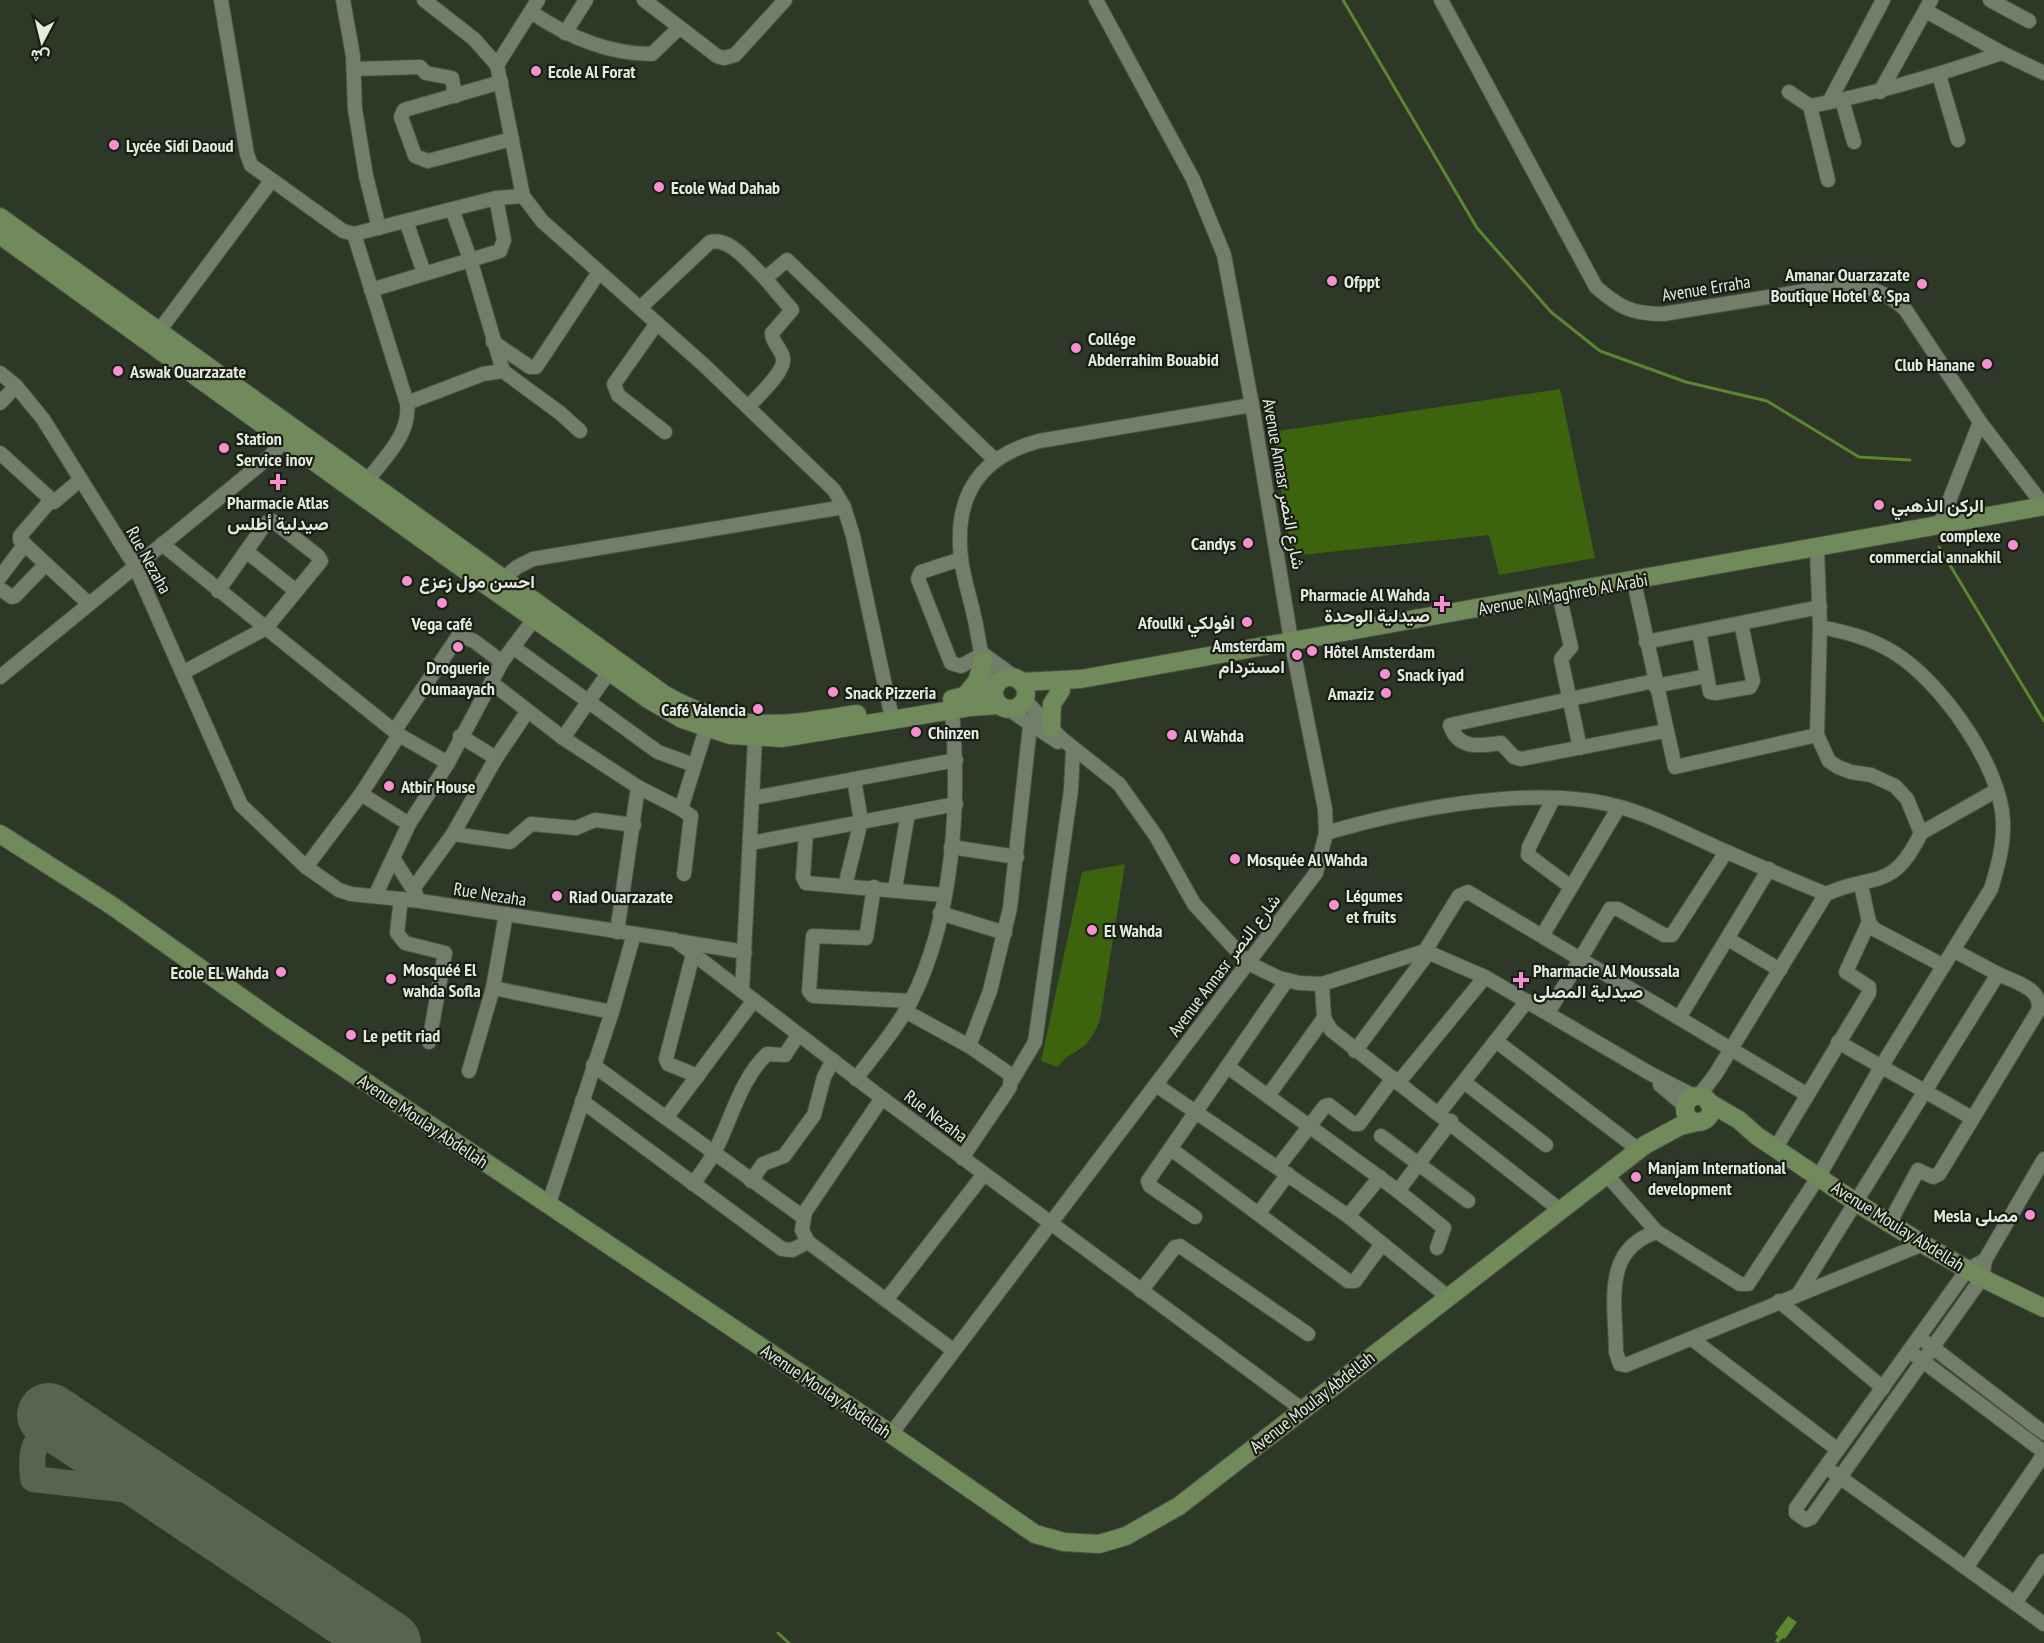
<svg xmlns="http://www.w3.org/2000/svg" width="2044" height="1643" viewBox="0 0 2044 1643" font-family="'PT Sans Narrow',Vazirmatn,sans-serif">
  <style>
    .green { fill: #3c640f }
    .water { fill: #5a872f }
    .lines { fill: none; stroke-linecap: round; stroke-linejoin: round }
    .stream { stroke: #5a872f; stroke-width: 3 }
    .taxiway { stroke: #596352; stroke-width: 26 }
    .runway { stroke: #596352; stroke-width: 64 }
    .minor-casing { stroke: #4b5444; stroke-width: 16 }
    .major-casing { stroke: #4b5444; stroke-width: 20 }
    .minor { stroke: #727e6a; stroke-width: 14 }
    .major { stroke: #708a5c; stroke-width: 18 }
    .poi-dot { fill: #f690d1; stroke: #191d15; stroke-width: 2 }
    .labels { text-anchor: middle; dominant-baseline: central; stroke-width: 4.5; stroke-linejoin: round; paint-order: stroke }
    .poi-label { font-size: 18px; font-weight: bold; fill: #e3eade; stroke: #191d15; text-anchor: start }
    .street-label { font-size: 18px; fill: #e3eade; stroke: #191d15 }
  </style>
  <rect width="100%" height="100%" fill="#2d3826"/>
  <g class="green">
    <polygon points="1560,389 1595,558 1499,575 1489,535 1292,556 1272,432"/>
    <path d="M 1125,864 L 1100,1020 C 1096,1029 1092,1039 1084,1046 C 1073,1055 1069,1052 1058,1067 L 1041,1061 L 1082,872 Z"/>
  </g>
  <polygon class="water" points="1788,1616 1797,1622 1785,1639 1783,1638 1778,1643 1775,1641 1778,1636 1775,1634"/>
  <g class="lines">
    <g class="stream">
      <polyline points="1343,0 1477,228 1551,312 1600,351 1686,382 1767,401 1859,457 1910,460"/>
      <polyline points="1939,547 2044,721"/>
      <polyline points="778,1633 789,1643"/>
    </g>
    <path class="taxiway" d="M 121,1464 C 113,1420 55,1403 35,1446 C 31,1456 32,1468 33,1479 L 155,1493 L 186,1507"/>
    <polyline class="runway" points="49,1415 389,1643"/>
    <g class="minor-casing">
      <g id="minor">
        <polyline points="221,0 247,154 251,165 343,231 354,234 496,198 523,196"/>
        <polyline points="343,0 353,56 355,109 366,176 379,228"/>
        <polyline points="424,0 474,39 497,65 523,196 542,221 705,366 834,490 844,507 853,536 890,709"/>
        <polyline points="644,0 717,56 724,58 735,55 785,0"/>
        <path d="M 1441,0 L 1596,287 C 1619,307 1631,314 1663,314 L 1848,284 C 1871,287 1887,293 1905,309 L 1980,422 L 2044,506"/>
        <polyline points="1990,0 2029,21"/>
        <polyline points="1926,11 2002,53 2044,73"/>
        <path d="M 531,12 C 568,37 607,54 652,54 L 679,28"/>
        <polyline points="565,33 586,0"/>
        <polyline points="497,65 538,0"/>
        <polyline points="354,69 420,67 426,73 452,78 455,96"/>
        <polyline points="1939,75 1958,140"/>
        <polyline points="501,82 404,110 401,117 415,156 428,161 512,139"/>
        <path d="M 1789,92 L 1810,106 C 1876,94 1938,75 2002,53"/>
        <polyline points="1880,92 1931,0"/>
        <polyline points="1842,100 1854,142"/>
        <polyline points="1829,102 1883,0"/>
        <polyline points="1810,106 1828,180"/>
        <polyline points="452,209 470,259 503,371"/>
        <polyline points="406,221 424,273"/>
        <path d="M 354,234 L 407,403 C 411,434 385,457 367,481"/>
        <polyline points="371,290 500,251 504,240 496,198"/>
        <path d="M 640,308 L 710,242 C 730,237 749,263 763,276 L 767,277 L 787,260 L 995,460"/>
        <polyline points="657,323 614,384 618,395 665,432"/>
        <polyline points="159,331 271,181"/>
        <polyline points="493,342 530,367 536,367 599,272"/>
        <polyline points="0,373 16,386 43,419 135,566 241,805 306,867 339,890 351,894 420,901 675,940 882,1098 1303,1410"/>
        <polyline points="0,403 16,386"/>
        <polyline points="407,403 483,374 503,371 560,413 580,431"/>
        <path d="M 748,407 C 757,397 786,371 783,358 C 781,348 772,343 772,333 L 792,310 L 763,276"/>
        <polyline points="0,453 54,502 80,480"/>
        <polyline points="1940,524 1980,422"/>
        <polyline points="162,544 399,735 448,763"/>
        <polyline points="246,551 296,591"/>
        <polyline points="961,559 921,572 918,579 951,663 961,666 983,654"/>
        <polyline points="46,564 20,540 20,536 51,500"/>
        <polyline points="0,577 25,544"/>
        <polyline points="503,579 517,567 533,559 844,507"/>
        <polyline points="1634,582 1675,767 1817,735"/>
        <polyline points="0,589 12,597 15,596 46,564 89,604"/>
        <polyline points="1559,594 1571,647 1561,659 1580,748"/>
        <polyline points="1699,632 1710,692 1716,693 1750,687 1753,681 1741,623"/>
        <polyline points="1646,642 1820,607"/>
        <polyline points="513,647 658,752 694,765"/>
        <polyline points="983,654 1016,678"/>
        <polyline points="184,672 266,628 321,561 318,556 273,521 266,523 218,591"/>
        <polyline points="0,677 268,458 291,434"/>
        <path d="M 1654,681 L 1450,725 C 1458,750 1480,746 1501,743 L 1514,757 L 1521,759 L 1665,731"/>
        <polyline points="492,683 563,738 638,787"/>
        <path d="M 995,686 C 980,667 980,640 974,616 C 970,597 963,577 961,558 C 954,496 979,457 1039,441 L 1252,405"/>
        <polyline points="1655,686 1707,676"/>
        <polyline points="1024,699 1062,739 1119,784 1156,836 1194,904 1248,963 1279,978 1299,983 1322,984 1425,951 1485,977 1651,1074 1696,1097"/>
        <polyline points="1008,709 1058,742"/>
        <polyline points="395,730 459,635 474,641 502,662"/>
        <polyline points="563,738 609,672"/>
        <polyline points="496,758 527,712"/>
        <polyline points="361,794 409,824"/>
        <polyline points="753,798 956,760"/>
        <polyline points="1553,799 1529,847 1528,855 1571,887"/>
        <polyline points="681,809 691,816 684,874"/>
        <polyline points="806,833 803,877 806,883 944,895"/>
        <path d="M 1326,833 C 1408,809 1536,783 1620,807 C 1656,817 1690,836 1725,851 C 1758,866 1792,880 1826,894"/>
        <polyline points="1921,833 1997,790"/>
        <polyline points="453,834 510,842 531,824 576,828 595,820 634,825"/>
        <polyline points="751,843 956,804"/>
        <polyline points="951,847 1017,857"/>
        <polyline points="393,858 416,894"/>
        <polyline points="306,867 361,794 399,735"/>
        <polyline points="1861,885 1869,922 1874,929 1944,966"/>
        <polyline points="845,886 861,821 854,779"/>
        <polyline points="874,887 866,938 813,936 809,991 813,996 911,1001"/>
        <polyline points="413,889 453,834 496,758 460,736"/>
        <polyline points="895,889 908,813"/>
        <polyline points="375,896 409,824 448,763 502,662 534,619"/>
        <polyline points="401,899 397,933 405,943 445,953 429,1042"/>
        <polyline points="940,913 1005,933"/>
        <polyline points="617,932 638,787 681,809 706,729"/>
        <polyline points="1542,936 1619,807"/>
        <polyline points="1728,939 1780,970"/>
        <polyline points="677,941 745,952"/>
        <polyline points="1425,951 1459,896 1468,892 1679,1018 1769,869"/>
        <polyline points="693,954 666,1059 668,1064 698,1076"/>
        <polyline points="1322,984 1324,1018 1331,1030 1560,1210"/>
        <polyline points="493,988 612,1012"/>
        <polyline points="742,991 755,739"/>
        <polyline points="905,1011 969,1046 1011,1075 1010,1087 962,1158"/>
        <polyline points="1548,1013 1610,909 1618,909 1664,935 1672,935 1726,852"/>
        <polyline points="1679,1018 1806,1094"/>
        <polyline points="1496,1041 1639,1150"/>
        <polyline points="1838,1042 1972,1118"/>
        <polyline points="969,1046 990,991 1010,908 1030,726"/>
        <polyline points="1355,1051 1429,952"/>
        <polyline points="593,1065 803,1217"/>
        <polyline points="1228,1067 1398,1191 1451,1121"/>
        <polyline points="469,1071 493,988 506,914"/>
        <path d="M 856,1079 C 874,1054 897,1029 911,1001 C 954,917 960,802 952,710"/>
        <polyline points="1013,1079 1035,1042 1071,790 1073,749"/>
        <polyline points="1464,1082 1546,1145"/>
        <polyline points="1398,1083 1485,977"/>
        <polyline points="1156,1085 1348,1216 1448,1297"/>
        <polyline points="1660,1085 1685,1106"/>
        <polyline points="1268,1096 1324,1018"/>
        <path d="M 1698,1097 L 1715,1075 L 1826,894 C 1874,872 1892,893 1921,833 L 1907,799 L 1895,786 L 1871,775 L 1851,772 L 1838,767 L 1829,761 L 1817,735 L 1820,627 L 1817,549"/>
        <polyline points="882,1098 805,1212 802,1230 808,1242 953,1350"/>
        <polyline points="582,1101 782,1249 792,1250 808,1242"/>
        <polyline points="1439,1113 1527,1001"/>
        <polyline points="666,1118 754,1000"/>
        <polyline points="1381,1136 1468,1201"/>
        <polyline points="1171,1149 1348,1281 1355,1281 1382,1244"/>
        <polyline points="1775,1149 1869,993 1869,987 1846,972 1869,922"/>
        <polyline points="1278,1167 1325,1106 1329,1105 1354,1124 1359,1124 1393,1078"/>
        <path d="M 1606,1174 L 1657,1232 L 1740,1284 L 1748,1284 L 1819,1176 L 1881,1067 L 1991,889 C 1998,866 2004,844 2003,821 C 2001,766 1940,680 1893,652 C 1870,638 1846,632 1820,627"/>
        <polyline points="751,1181 763,1164 784,1156 814,1115 824,1077 833,1060"/>
        <path d="M 693,1184 C 700,1174 708,1164 714,1153 C 732,1119 739,1081 767,1054 L 785,1055 L 798,1035"/>
        <polyline points="1398,1191 1444,1228 1437,1248"/>
        <polyline points="548,1206 612,1012 634,934"/>
        <polyline points="1259,1213 1288,1174"/>
        <polyline points="1348,1216 1380,1177"/>
        <polyline points="1195,1217 1150,1186 1148,1181 1287,980"/>
        <path d="M 1890,1222 L 1918,1170 L 1933,1177 L 1939,1174 L 2038,1011 C 2044,989 2015,982 1998,974"/>
        <path d="M 1657,1232 C 1601,1249 1616,1306 1616,1352 L 1620,1364 L 1626,1365 L 1923,1244"/>
        <polyline points="1985,1260 1967,1270 1796,1508 1796,1513 1806,1520 1811,1518 1982,1278 1985,1260 2044,1159"/>
        <polyline points="1141,1291 1175,1247 1180,1246 1308,1334"/>
        <polyline points="1799,1293 1998,974 1953,950"/>
        <polyline points="886,1300 984,1174"/>
        <polyline points="1779,1301 1883,1388"/>
        <polyline points="1692,1339 1838,1450"/>
        <polyline points="1927,1343 2044,1433"/>
        <polyline points="1916,1356 2044,1452"/>
        <polyline points="891,1434 1316,873 1326,833 1325,809 1291,640 1252,405 1224,255 1193,179 1096,0"/>
        <polyline points="1834,1473 2044,1624"/>
        <polyline points="1966,1568 2044,1454"/>
        <polyline points="2015,1603 2044,1561"/>
      </g>
    </g>
    <g class="major-casing">
      <g id="major">
        <path d="M 0,217 L 665,695 C 733,734 783,726 857,714"/>
        <polyline points="0,235 455,563 648,699 682,719 730,735 782,738 970,707 999,705"/>
        <circle cx="1010" cy="693" r="16"/>
        <polyline points="1021,682 1081,679 2044,506"/>
        <polyline points="965,696 977,681 983,661"/>
        <polyline points="952,699 994,689"/>
        <polyline points="1051,728 1052,704 1061,690"/>
        <polyline points="0,834 111,905 279,1024 891,1434 1035,1534 1064,1542 1099,1544 1126,1536 1179,1506 1645,1145 1680,1126 1697,1122"/>
        <circle cx="1698" cy="1109" r="13"/>
        <polyline points="1708,1102 1739,1120 1757,1136 1857,1203 1923,1244 1982,1278 2044,1308"/>
      </g>
    </g>
    <use href="#minor" class="minor"/>
    <use href="#major" class="major"/>
  </g>
  <g class="poi-dot">
    <circle cx="536" cy="71" r="6"/>
    <circle cx="114" cy="145" r="6"/>
    <circle cx="659" cy="187" r="6"/>
    <circle cx="1332" cy="281" r="6"/>
    <circle cx="1922" cy="284" r="6"/>
    <circle cx="1076" cy="348" r="6"/>
    <circle cx="1987" cy="364" r="6"/>
    <circle cx="118" cy="371" r="6"/>
    <circle cx="224" cy="448" r="6"/>
    <path d="M275 473h6v6h6v6h-6v6h-6v-6h-6v-6h6z"/>
    <circle cx="1879" cy="505" r="6"/>
    <circle cx="1248" cy="543" r="6"/>
    <circle cx="2013" cy="545" r="6"/>
    <circle cx="407" cy="581" r="6"/>
    <circle cx="442" cy="603" r="6"/>
    <path d="M1439 595h6v6h6v6h-6v6h-6v-6h-6v-6h6z"/>
    <circle cx="1247" cy="622" r="6"/>
    <circle cx="458" cy="647" r="6"/>
    <circle cx="1312" cy="651" r="6"/>
    <circle cx="1297" cy="655" r="6"/>
    <circle cx="1385" cy="674" r="6"/>
    <circle cx="833" cy="692" r="6"/>
    <circle cx="1386" cy="693" r="6"/>
    <circle cx="758" cy="709" r="6"/>
    <circle cx="916" cy="732" r="6"/>
    <circle cx="1172" cy="735" r="6"/>
    <circle cx="389" cy="786" r="6"/>
    <circle cx="1235" cy="859" r="6"/>
    <circle cx="557" cy="896" r="6"/>
    <circle cx="1334" cy="905" r="6"/>
    <circle cx="1092" cy="930" r="6"/>
    <circle cx="281" cy="972" r="6"/>
    <circle cx="391" cy="979" r="6"/>
    <path d="M1518 971h6v6h6v6h-6v6h-6v-6h-6v-6h6z"/>
    <circle cx="351" cy="1035" r="6"/>
    <circle cx="1636" cy="1177" r="6"/>
    <circle cx="2030" cy="1215" r="6"/>
  </g>
  <g class="labels">
    <g class="poi-label">
      <text x="548" y="71">Ecole Al Forat</text>
      <text x="126" y="145">Lycée Sidi Daoud</text>
      <text x="671" y="187">Ecole Wad Dahab</text>
      <text x="1910" y="274" text-anchor="end">Amanar Ouarzazate<tspan x="1910" dy="21">Boutique Hotel &amp; Spa</tspan></text>
      <text x="1344" y="281">Ofppt</text>
      <text x="1088" y="338">Collége<tspan x="1088" dy="21">Abderrahim Bouabid</tspan></text>
      <text x="1975" y="364" text-anchor="end">Club Hanane</text>
      <text x="130" y="371">Aswak Ouarzazate</text>
      <text x="236" y="438">Station<tspan x="236" dy="21">Service inov</tspan></text>
      <text x="278" y="502" text-anchor="middle">Pharmacie Atlas<tspan x="278" dy="21">صيدلية أطلس</tspan></text>
      <text x="1891" y="505">الركن الذهبي</text>
      <text x="2001" y="535" text-anchor="end">complexe<tspan x="2001" dy="21">commercial annakhil</tspan></text>
      <text x="1236" y="543" text-anchor="end">Candys</text>
      <text x="419" y="581">احسن مول زعزع</text>
      <text x="1430" y="594" text-anchor="end">Pharmacie Al Wahda<tspan x="1430" dy="21">صيدلية الوحدة</tspan></text>
      <text x="1235" y="622" text-anchor="end">Afoulki افولكي</text>
      <text x="442" y="623" text-anchor="middle">Vega café</text>
      <text x="1285" y="645" text-anchor="end">Amsterdam<tspan x="1285" dy="21">امستردام</tspan></text>
      <text x="1324" y="651">Hôtel Amsterdam</text>
      <text x="458" y="667" text-anchor="middle">Droguerie<tspan x="458" dy="21">Oumaayach</tspan></text>
      <text x="1397" y="674">Snack iyad</text>
      <text x="845" y="692">Snack Pizzeria</text>
      <text x="1374" y="693" text-anchor="end">Amaziz</text>
      <text x="746" y="709" text-anchor="end">Café Valencia</text>
      <text x="928" y="732">Chinzen</text>
      <text x="1184" y="735">Al Wahda</text>
      <text x="401" y="786">Atbir House</text>
      <text x="1247" y="859">Mosquée Al Wahda</text>
      <text x="1346" y="895">Légumes<tspan x="1346" dy="21">et fruits</tspan></text>
      <text x="569" y="896">Riad Ouarzazate</text>
      <text x="1104" y="930">El Wahda</text>
      <text x="403" y="969">Mosquéé El<tspan x="403" dy="21">wahda Sofla</tspan></text>
      <text x="1533" y="970">Pharmacie Al Moussala<tspan x="1533" dy="21">صيدلية المصلى</tspan></text>
      <text x="269" y="972" text-anchor="end">Ecole EL Wahda</text>
      <text x="363" y="1035">Le petit riad</text>
      <text x="1648" y="1167">Manjam International<tspan x="1648" dy="21">development</tspan></text>
      <text x="2018" y="1215" text-anchor="end">Mesla مصلى</text>
    </g>
    <g class="street-label">
      <text transform="translate(1706 288) rotate(-9)">Avenue Erraha</text>
      <text transform="translate(1284 484) rotate(80)">Avenue Annasr شارع النصر</text>
      <text transform="translate(149 560) rotate(61)">Rue Nezaha</text>
      <text transform="translate(1563 594) rotate(-10)">Avenue Al Maghreb Al Arabi</text>
      <text transform="translate(490 894) rotate(9)">Rue Nezaha</text>
      <text transform="translate(1224 965) rotate(-53)">Avenue Annasr شارع النصر</text>
      <text transform="translate(936 1116) rotate(37)">Rue Nezaha</text>
      <text transform="translate(423 1121) rotate(34)">Avenue Moulay Abdellah</text>
      <text transform="translate(1898 1226) rotate(32)">Avenue Moulay Abdellah</text>
      <text transform="translate(826 1391) rotate(34)">Avenue Moulay Abdellah</text>
      <text transform="translate(1312 1402) rotate(-38)">Avenue Moulay Abdellah</text>
    </g>
  </g>
  <g transform="translate(42 42) rotate(187)" stroke="#191d15" stroke-width="4.5" paint-order="stroke">
  <path d="M0-4.5L10 22L0 15L-10 22Z" fill="#e3eade"/>
  <text y="-9" font-size="16" font-weight="bold" text-anchor="middle" fill="#e3eade">ش</text>
  </g>
</svg>
